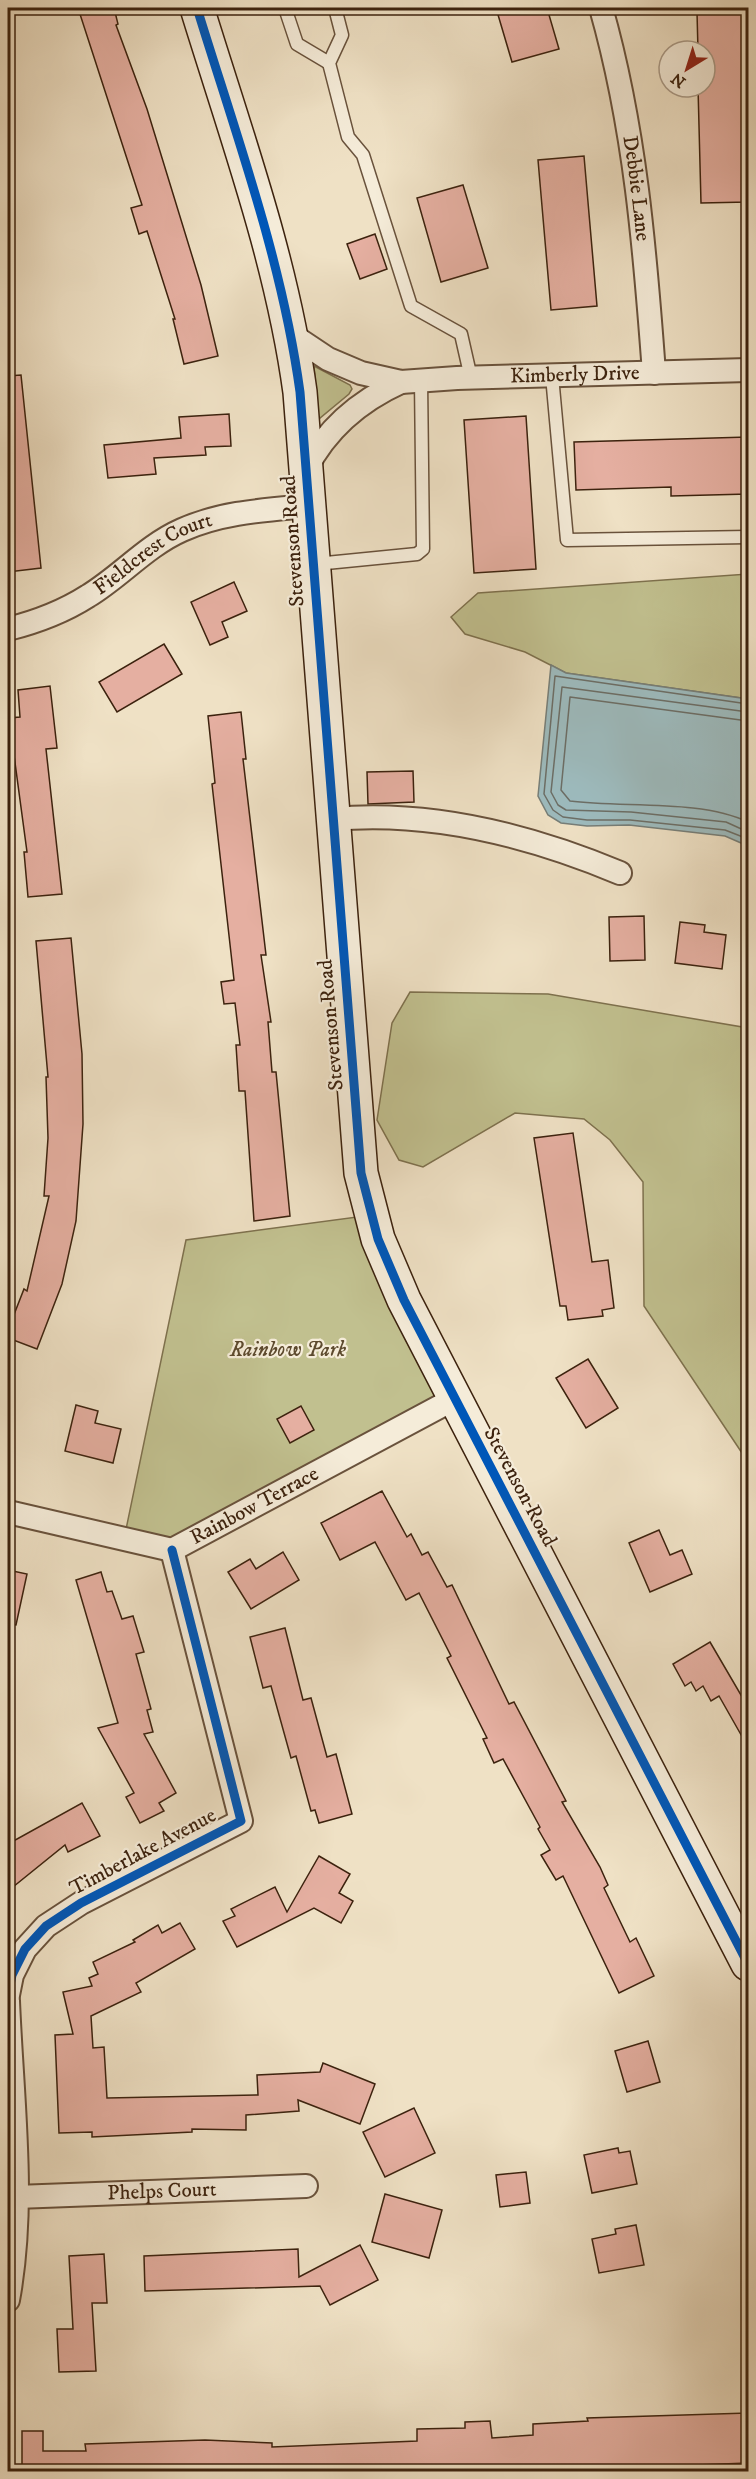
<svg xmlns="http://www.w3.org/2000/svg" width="756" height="2479" viewBox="0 0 756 2479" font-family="'IM FELL DW Pica',serif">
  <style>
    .green { fill: #c1c08f; stroke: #7e714e; stroke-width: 1.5 }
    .water { fill: #9dbbbe; stroke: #767e78; stroke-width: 1.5 }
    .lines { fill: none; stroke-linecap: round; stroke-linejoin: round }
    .shore { stroke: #6c6e66; stroke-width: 1.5 }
    .building { fill: #e5afa1; stroke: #3c220e; stroke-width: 1.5 }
    .service-casing { stroke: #69523c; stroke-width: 15 }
    .minor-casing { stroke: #69523c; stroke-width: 26 }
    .secondary-casing { stroke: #3c220e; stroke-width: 36 }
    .service { stroke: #f5ecd9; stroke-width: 12 }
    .minor { stroke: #f5ecd9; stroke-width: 22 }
    .secondary { stroke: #f5ecd9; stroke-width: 33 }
    .cycleway-casing { stroke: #f5ecd9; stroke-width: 13 }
    .cycleway { stroke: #0057b8; stroke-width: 9 }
    .labels { text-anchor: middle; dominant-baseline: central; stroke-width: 4.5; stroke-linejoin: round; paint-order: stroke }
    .street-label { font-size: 21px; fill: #3c220e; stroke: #f5ecd9 }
    .park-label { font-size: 21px; font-style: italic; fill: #5d4a2e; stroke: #f5ecd9 }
  </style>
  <rect width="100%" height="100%" fill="#efe1c5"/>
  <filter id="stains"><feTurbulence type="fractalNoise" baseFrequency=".00333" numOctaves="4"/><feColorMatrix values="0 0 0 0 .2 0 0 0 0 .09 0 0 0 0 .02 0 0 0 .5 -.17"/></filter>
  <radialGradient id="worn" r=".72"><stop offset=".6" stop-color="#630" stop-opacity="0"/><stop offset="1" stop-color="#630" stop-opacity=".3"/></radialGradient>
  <g class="green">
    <polygon points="314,366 350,385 352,389 349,394 320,418 318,417"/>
    <polygon points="748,574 748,699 566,673 525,652 465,634 451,617 478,593"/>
    <polygon points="410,992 548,994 748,1028 748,1455 742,1453 644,1306 643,1182 610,1140 584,1119 515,1113 423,1167 399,1160 377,1120 392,1023"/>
    <polygon points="372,1215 454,1399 172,1550 124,1539 186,1240"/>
  </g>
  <polygon class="water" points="551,665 566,673 748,699 748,846 725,836 629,825 587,826 561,823 548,815 538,796"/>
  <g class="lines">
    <g class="shore">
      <polyline points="748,704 555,676 544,794 553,810 563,817 587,820 630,820 725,830 748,839"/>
      <polyline points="748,712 562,687 551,792 558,805 566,810 631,812 726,822 748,832"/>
      <path d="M 748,721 L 570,697 L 561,790 L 570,801 C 622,808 701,799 748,822"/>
    </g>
  </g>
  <g class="building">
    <polygon points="78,8 114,8 118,24 116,25 147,109 201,285 218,356 184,364 173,319 175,319 147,231 139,234 131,208 142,205"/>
    <polygon points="496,8 547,8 559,49 512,62"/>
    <polygon points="743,11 748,202 701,203 698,87 705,87 705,51 698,51 697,12"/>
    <polygon points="584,156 597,306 551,310 538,160"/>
    <polygon points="463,185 488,268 441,282 417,198"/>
    <polygon points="375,234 387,269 360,279 347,244"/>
    <polygon points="21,375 41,568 8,572 8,376"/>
    <polygon points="229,414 231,446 205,447 206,455 154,458 156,474 108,478 104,445 181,438 179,417"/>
    <polygon points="526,416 536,569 474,573 464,420"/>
    <polygon points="748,437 748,494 671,496 671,487 576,490 574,442"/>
    <polygon points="234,582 247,611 222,622 228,637 210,645 191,602"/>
    <polygon points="164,644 182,674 117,712 99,682"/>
    <polygon points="50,686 57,748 46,749 62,894 28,897 24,852 27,852 9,718 20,717 18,690"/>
    <polygon points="241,712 246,759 243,759 266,955 261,955 271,1022 268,1022 272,1072 276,1072 290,1216 254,1221 245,1091 239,1091 236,1045 240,1045 235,1003 224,1004 221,982 234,980 212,784 215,783 208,716"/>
    <polygon points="413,771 414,802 368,804 367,772"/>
    <polygon points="644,916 645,960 610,961 609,917"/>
    <polygon points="680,922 705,925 704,932 726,935 722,969 675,963"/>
    <polygon points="71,938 82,1054 83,1124 76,1221 62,1284 37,1349 8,1338 8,1330 24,1289 27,1291 49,1196 44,1196 48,1138 46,1077 48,1077 36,941"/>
    <polygon points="573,1133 592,1262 608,1260 614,1308 602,1310 603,1316 568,1320 566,1306 560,1306 534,1138"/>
    <polygon points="588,1359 618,1408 586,1428 556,1378"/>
    <polygon points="76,1405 98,1411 95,1423 121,1429 113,1463 65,1451"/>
    <polygon points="301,1406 314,1430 290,1443 277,1419"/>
    <polygon points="382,1491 407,1537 411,1534 422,1555 428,1552 447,1587 452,1585 509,1704 514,1702 566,1801 562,1802 600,1867 608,1885 604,1888 630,1942 636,1938 654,1976 619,1993 563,1876 556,1880 541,1855 550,1850 538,1829 540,1827 503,1759 494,1763 483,1739 487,1738 447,1658 451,1656 419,1593 406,1600 375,1542 340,1560 321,1523"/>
    <polygon points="659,1530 670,1555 682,1550 692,1574 650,1592 629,1543"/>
    <polygon points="283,1552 299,1580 251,1609 228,1572 250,1559 256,1569"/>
    <polygon points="8,1570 27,1574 16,1625 8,1624"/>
    <polygon points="101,1572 107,1592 112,1591 122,1619 133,1616 144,1652 136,1654 151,1709 147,1710 153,1732 144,1734 176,1793 159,1803 164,1811 140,1823 126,1797 134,1793 98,1728 118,1723 76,1580"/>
    <polygon points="285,1628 303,1700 311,1698 327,1757 336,1754 352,1814 319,1823 315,1810 311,1811 296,1756 291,1758 271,1686 263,1688 250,1637"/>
    <polygon points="710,1642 748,1707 748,1747 719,1696 711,1701 703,1686 696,1691 691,1682 685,1686 673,1664"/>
    <polygon points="82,1803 100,1836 68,1852 65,1845 8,1891 8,1844"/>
    <polygon points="319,1856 350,1874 339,1893 353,1901 341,1923 314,1908 237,1947 223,1921 235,1916 231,1909 275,1887 287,1912"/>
    <polygon points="180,1923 195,1949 136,1983 141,1992 91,2016 93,2048 104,2047 107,2098 258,2095 257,2075 320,2072 323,2063 375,2084 360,2124 298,2100 299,2111 246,2115 246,2130 192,2129 192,2132 92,2137 92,2132 59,2133 55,2035 73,2034 63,1992 92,1986 89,1978 98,1974 93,1962 135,1942 133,1940 158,1925 162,1933"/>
    <polygon points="648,2041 660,2082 627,2092 615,2051"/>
    <polygon points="414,2108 435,2153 385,2177 363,2132"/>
    <polygon points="618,2148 619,2153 630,2151 637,2184 592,2193 584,2155"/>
    <polygon points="526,2172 530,2203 500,2207 496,2175"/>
    <polygon points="385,2194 442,2210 429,2258 372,2242"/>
    <polygon points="636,2225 644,2265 599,2273 592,2239 616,2234 615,2229"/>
    <polygon points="360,2245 378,2280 330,2305 320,2286 145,2291 144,2256 298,2249 299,2277"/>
    <polygon points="104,2254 107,2303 92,2303 96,2371 59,2372 57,2329 73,2329 69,2256"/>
    <polygon points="748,2413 748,2463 697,2465 697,2467 555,2472 22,2472 22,2431 43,2431 43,2451 86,2451 85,2444 205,2440 272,2443 272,2447 417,2441 417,2429 465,2428 465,2422 490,2421 492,2438 533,2435 533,2424 588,2421 587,2418"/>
  </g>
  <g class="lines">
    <g class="service-casing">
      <g id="service">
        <polyline points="285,8 297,44 329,63"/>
        <polyline points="335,8 342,35 329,63 348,137 363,155 411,306 461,334 471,378"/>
        <polyline points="552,376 567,540 748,537"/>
        <polyline points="316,564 417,554 423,549 421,380"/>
      </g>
    </g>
    <g class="minor-casing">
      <g id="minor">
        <path id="s1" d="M 601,8 C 635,127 645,250 654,373"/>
        <path id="s2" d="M 292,335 L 328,359 L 361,373 L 401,382 L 457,378 L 748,370"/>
        <path d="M 306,469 C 327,428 359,401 401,382"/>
        <path id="s3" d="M 8,629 C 36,622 63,612 88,596 C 121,576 146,546 182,530 C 222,512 266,510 309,506"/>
        <path d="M 333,819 C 432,810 529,835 620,873"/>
        <path id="s4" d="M 8,1512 L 172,1550 L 454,1399"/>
        <polyline points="8,1995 12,1975 25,1949 46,1926 81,1903 241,1821 172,1550"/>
        <path d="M 8,2001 C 12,2100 26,2203 8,2300"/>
        <path id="s5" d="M 16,2197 L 306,2186"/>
      </g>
    </g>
    <g class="secondary-casing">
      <path id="secondary" d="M 197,8 C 236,135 282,260 300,392 L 361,1173 L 378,1239 L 404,1300 L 748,1964"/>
    </g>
    <use href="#service" class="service"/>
    <use href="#minor" class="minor"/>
    <use href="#secondary" class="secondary"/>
    <g class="cycleway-casing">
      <g id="cycleway">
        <path d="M 197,8 C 236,135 282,260 300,392 L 361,1173 L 378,1239 L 404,1300 L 748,1964"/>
        <polyline points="8,1995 12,1975 25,1949 46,1926 81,1903 241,1821 172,1550"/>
      </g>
    </g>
    <use href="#cycleway" class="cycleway"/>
  </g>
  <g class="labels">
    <g class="street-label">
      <text stroke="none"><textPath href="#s1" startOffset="184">Debbie Lane</textPath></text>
      <text stroke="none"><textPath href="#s2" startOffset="294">Kimberly Drive</textPath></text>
      <text transform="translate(293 541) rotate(-94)">Stevenson Road</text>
      <text stroke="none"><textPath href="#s3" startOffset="165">Fieldcrest Court</textPath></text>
      <text transform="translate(331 1025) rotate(-95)">Stevenson Road</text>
      <text transform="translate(520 1487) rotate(62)">Stevenson Road</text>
      <text stroke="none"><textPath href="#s4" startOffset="262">Rainbow Terrace</textPath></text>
      <text transform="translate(143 1852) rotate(-28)">Timberlake Avenue</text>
      <text stroke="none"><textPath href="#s5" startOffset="146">Phelps Court</textPath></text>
    </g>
    <g class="park-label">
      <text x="288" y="1350">Rainbow Park</text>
    </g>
  </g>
  <rect width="756" height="2479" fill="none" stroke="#efe1c5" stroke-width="30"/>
  <rect x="9" y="9" width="738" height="2461" fill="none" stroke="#3c220e" stroke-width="3"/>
  <rect x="15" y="15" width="726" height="2449" fill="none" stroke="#3c220e" stroke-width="1.5"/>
  <g transform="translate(687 69) rotate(218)"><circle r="28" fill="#f5ecd9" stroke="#ab9b88" stroke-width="1.5"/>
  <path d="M0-4.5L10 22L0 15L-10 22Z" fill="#8f2418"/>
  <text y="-9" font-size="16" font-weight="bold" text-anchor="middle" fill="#3c220e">N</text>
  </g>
  <rect width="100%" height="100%" filter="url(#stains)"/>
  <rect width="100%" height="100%" fill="url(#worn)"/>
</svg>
